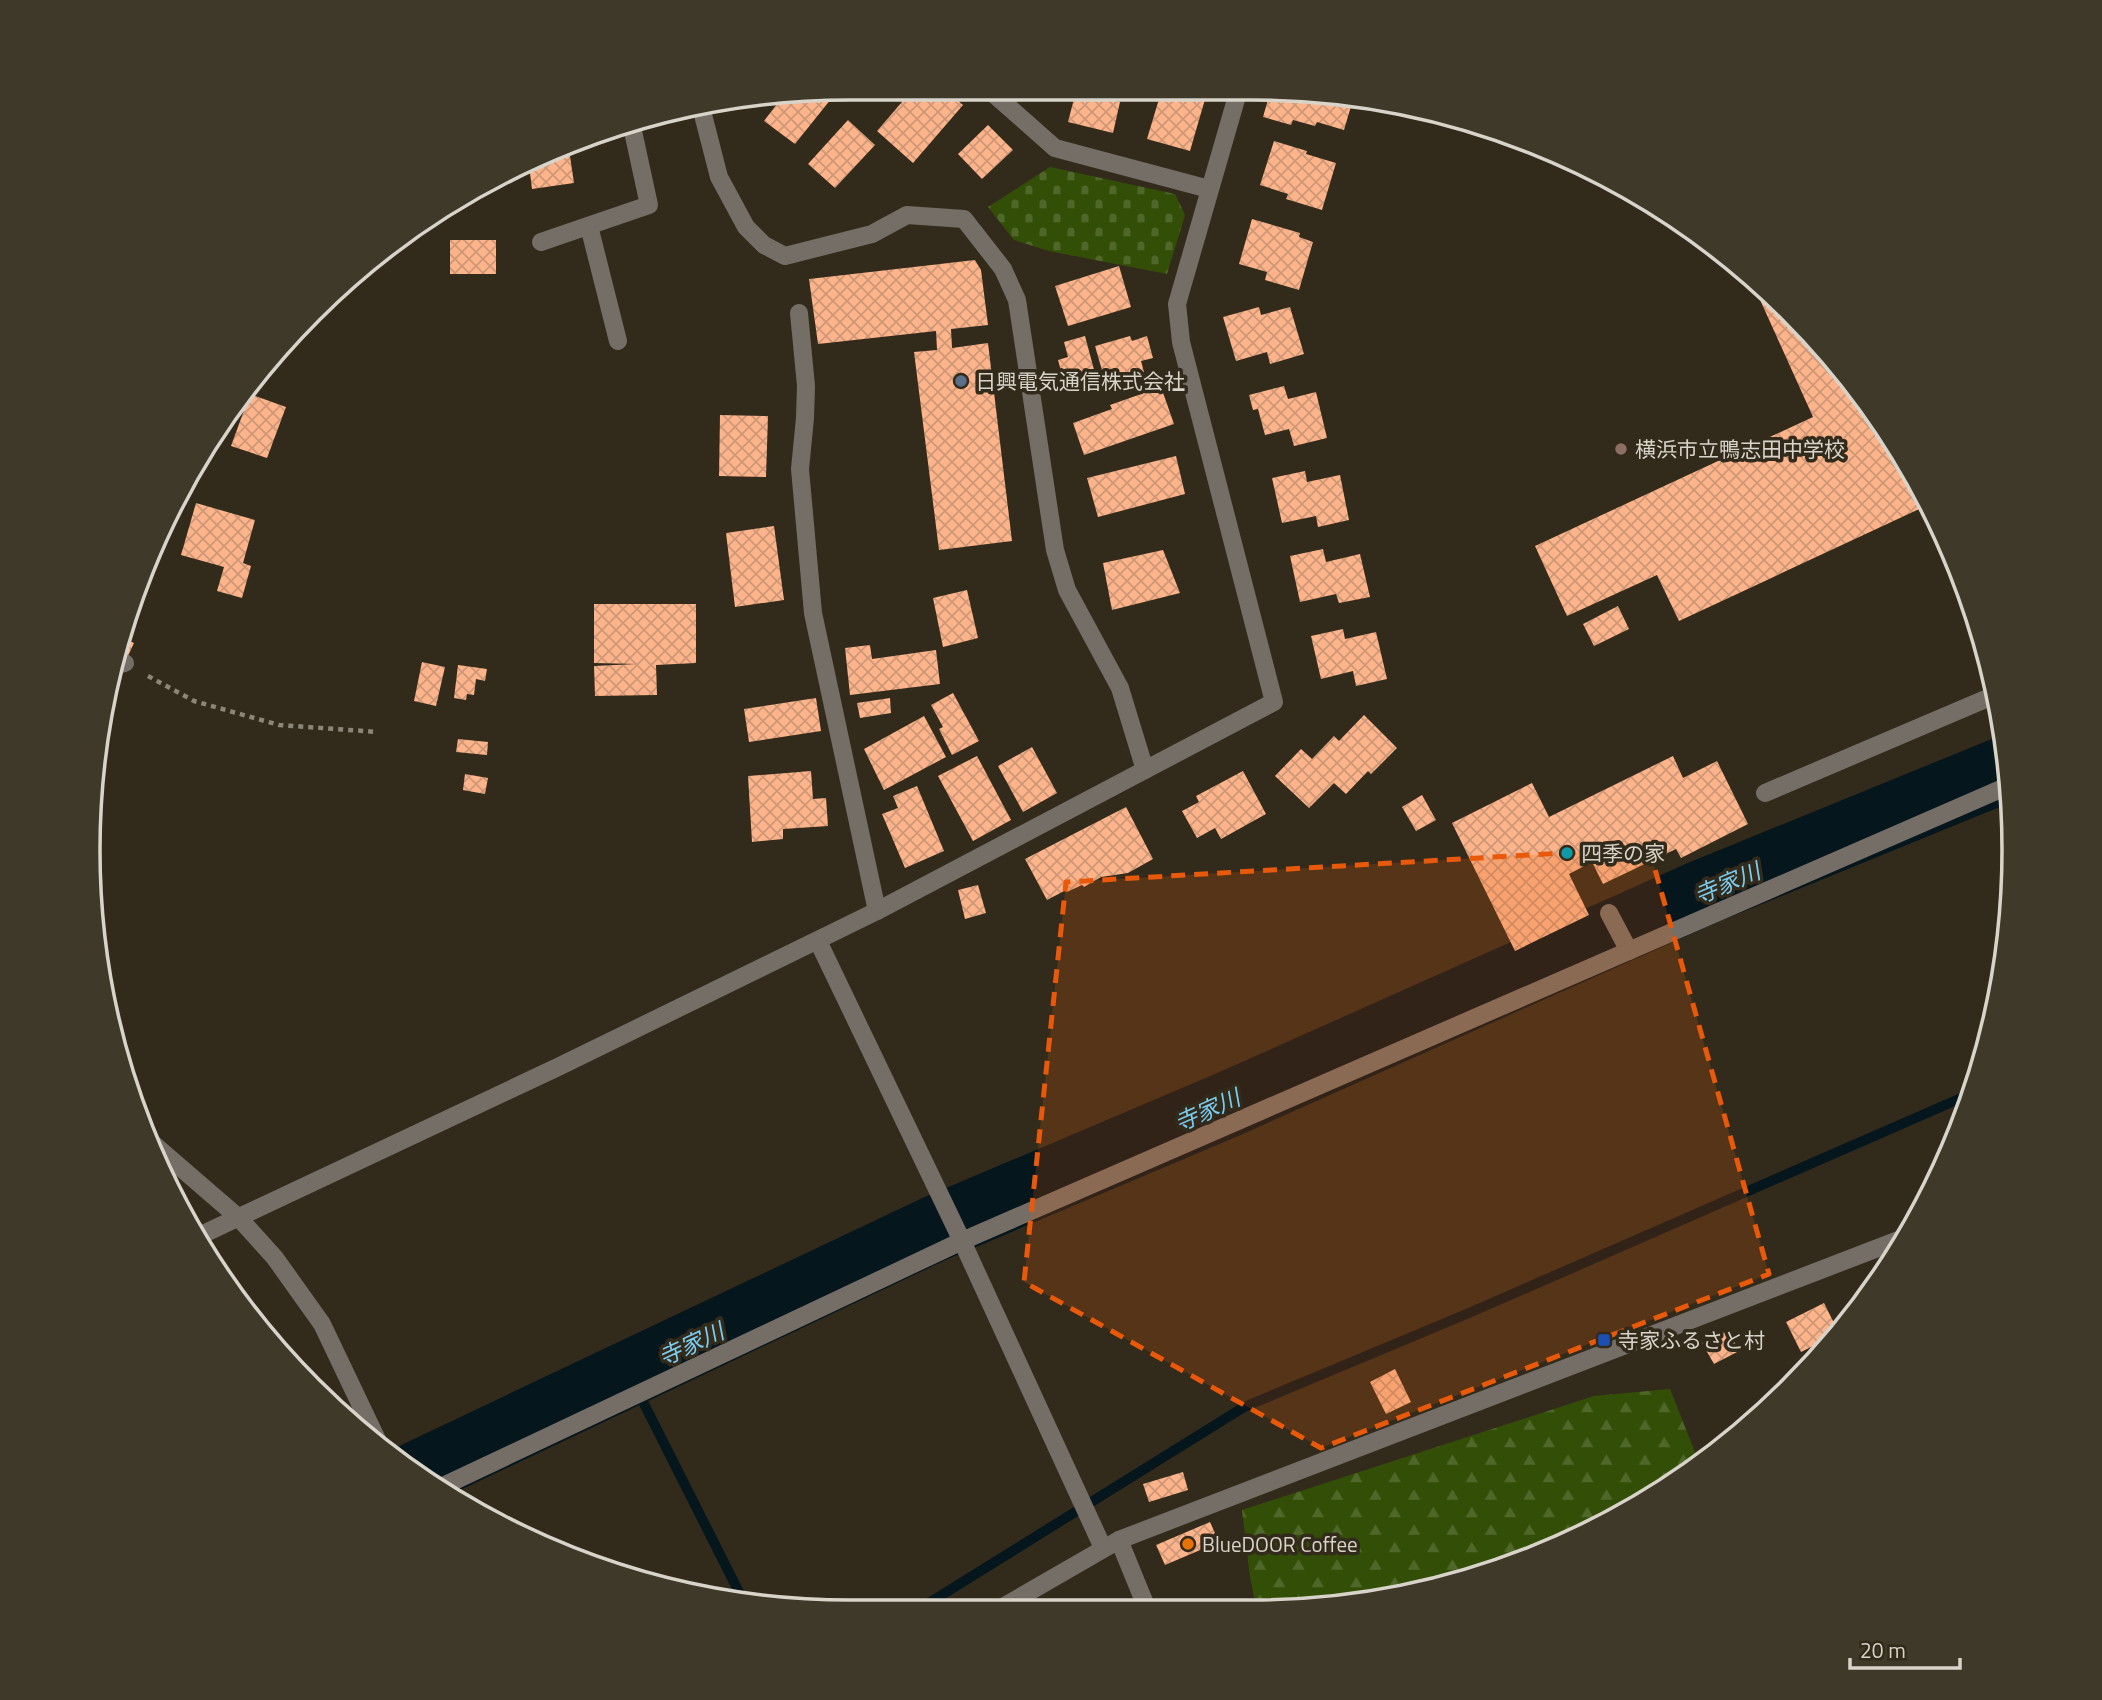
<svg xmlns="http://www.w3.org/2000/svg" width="2102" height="1700" viewBox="0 0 2102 1700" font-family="'Titillium Web','Noto Sans JP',sans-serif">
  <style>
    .forest { fill: url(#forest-firs) }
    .cemetery { fill: url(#cemetery-stones) }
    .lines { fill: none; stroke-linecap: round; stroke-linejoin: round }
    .stream { stroke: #06161d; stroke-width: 10 }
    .river { stroke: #06161d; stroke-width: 66 }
    .building { fill: url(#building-cross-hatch) }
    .path { stroke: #8c8679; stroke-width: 4.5; stroke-dasharray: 5 5; stroke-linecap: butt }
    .minor { stroke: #756e67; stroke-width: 18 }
    .marked { fill: #e8590c; fill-opacity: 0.2; stroke: #e8590c; stroke-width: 5; stroke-dasharray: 14 9; stroke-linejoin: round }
    .service-dot { fill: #5c6f8a; stroke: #322b1b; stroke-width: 2.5 }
    .education-dot { fill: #8d6e63; stroke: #322b1b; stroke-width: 2.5 }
    .culture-dot { fill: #0f9aa8; stroke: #322b1b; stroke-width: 2.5 }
    .transit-dot { fill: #1a4fb4; stroke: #322b1b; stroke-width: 2.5 }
    .food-dot { fill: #e8710a; stroke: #322b1b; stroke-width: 2.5 }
    .labels { text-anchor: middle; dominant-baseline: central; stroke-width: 7; stroke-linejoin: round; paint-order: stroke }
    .poi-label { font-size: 21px; fill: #d9d4ca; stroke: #322b1b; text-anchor: start }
    .water-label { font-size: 23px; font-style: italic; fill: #7cccf1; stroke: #322b1b }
    .rim { fill: none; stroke: #d9d4ca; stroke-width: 3.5 }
  </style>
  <defs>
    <pattern id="forest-firs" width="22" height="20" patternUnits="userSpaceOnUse" patternTransform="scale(1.75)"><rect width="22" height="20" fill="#334f07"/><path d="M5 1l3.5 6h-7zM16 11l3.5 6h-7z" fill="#50672a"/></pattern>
    <pattern id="cemetery-stones" width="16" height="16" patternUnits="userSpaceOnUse" patternTransform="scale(1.75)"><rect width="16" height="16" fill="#334f07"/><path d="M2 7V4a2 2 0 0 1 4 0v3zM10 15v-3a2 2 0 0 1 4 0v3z" fill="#50672a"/></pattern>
    <pattern id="building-cross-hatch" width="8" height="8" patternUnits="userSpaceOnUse" patternTransform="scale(1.75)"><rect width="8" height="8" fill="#fdb48a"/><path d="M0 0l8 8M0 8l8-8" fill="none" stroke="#ce9777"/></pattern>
  </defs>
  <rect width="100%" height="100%" fill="#322b1b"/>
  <polygon class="forest" points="1670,1389 1700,1465 1590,1534 1449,1587 1301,1611 1257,1611 1250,1577 1242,1510 1594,1396"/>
  <polygon class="cemetery" points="1050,167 1175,194 1185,215 1167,274 1049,251 1014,240 988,207"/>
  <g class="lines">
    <g class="stream">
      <polyline points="629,1374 744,1602"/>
      <polyline points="916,1611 1244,1407 1469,1313 1975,1092"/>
    </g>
    <polyline class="river" points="417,1474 934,1229 1229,1104 1704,892 2008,768"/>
  </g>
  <g class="building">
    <polygon points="914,88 943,88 963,105 913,163 877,131"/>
    <polygon points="839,89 795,144 764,121 783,96"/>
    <polygon points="1162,89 1208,89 1190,151 1147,139"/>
    <polygon points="1271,89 1302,89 1354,96 1344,130 1317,122 1315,126 1293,120 1291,125 1263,117"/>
    <polygon points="1076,91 1120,102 1113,133 1068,122"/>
    <polygon points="848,120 875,145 835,188 808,164"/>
    <polygon points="988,125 1013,150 982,179 958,154"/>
    <polygon points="1274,141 1307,151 1306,154 1336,163 1322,210 1286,199 1288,194 1260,185"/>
    <polygon points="570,156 574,183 532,189 529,165 542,159"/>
    <polygon points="1252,219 1300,233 1299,237 1313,242 1299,290 1265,280 1267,272 1239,264"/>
    <rect x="450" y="240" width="46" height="34"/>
    <polygon points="975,260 981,270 988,325 951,329 952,348 988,343 1012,541 939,550 914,352 937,350 936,331 818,344 809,279"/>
    <polygon points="1119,266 1131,307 1068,326 1055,286"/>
    <polygon points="1747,271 1857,386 1930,504 1679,621 1657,575 1567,616 1535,546 1813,417"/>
    <polygon points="1259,307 1261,315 1290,307 1304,354 1270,364 1267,352 1236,361 1223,317"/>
    <polygon points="1085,336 1097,381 1066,389 1058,360 1068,357 1064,342"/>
    <polygon points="1130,336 1132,341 1147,336 1153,358 1141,361 1144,372 1106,384 1095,346"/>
    <polygon points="1284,386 1288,399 1316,392 1327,438 1294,446 1289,429 1265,435 1258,409 1253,410 1249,395"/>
    <polygon points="1161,387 1174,424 1084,455 1073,423 1112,409 1110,405"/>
    <polygon points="250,394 286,407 267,458 231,446"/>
    <polygon points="720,415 768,416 766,477 719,476"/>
    <polygon points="1176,456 1185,494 1098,517 1087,478"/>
    <polygon points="1305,471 1307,482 1340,475 1349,520 1318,527 1316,516 1282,523 1272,478"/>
    <polygon points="196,503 255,520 243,563 251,566 242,598 217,591 224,567 181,555"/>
    <polygon points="171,509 159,556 151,553 154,548"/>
    <polygon points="774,526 784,600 735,607 726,533"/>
    <polygon points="1323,549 1326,562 1360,554 1370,597 1339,603 1336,594 1300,602 1290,556"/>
    <polygon points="1163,550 1180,593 1112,610 1103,563"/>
    <polygon points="967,590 978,638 943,647 933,598"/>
    <polygon points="594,604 696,604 696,663 656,665 657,695 595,696 594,666 637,664 594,663"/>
    <polygon points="1618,606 1629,629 1594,646 1583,624"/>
    <polygon points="1343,629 1345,639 1376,632 1387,679 1356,686 1353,671 1321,679 1311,636"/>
    <polygon points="121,637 134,643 127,658 118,654"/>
    <polygon points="870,645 872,659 936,650 940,684 850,695 845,648"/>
    <polygon points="422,662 445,667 436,706 414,701"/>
    <polygon points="458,665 487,669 485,681 476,679 474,695 467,694 466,700 454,698"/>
    <polygon points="953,693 979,741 952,755 939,729 943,727 931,705"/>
    <polygon points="816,698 821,731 749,742 744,709"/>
    <polygon points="890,698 891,713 860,718 857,703"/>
    <polygon points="1364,715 1397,748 1371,774 1368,771 1346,794 1334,783 1309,808 1275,776 1301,749 1312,759 1334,736 1339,741"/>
    <polygon points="924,716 946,757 884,790 864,749"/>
    <polygon points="458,739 488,742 487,755 456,752"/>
    <polygon points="1032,747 1057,793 1023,812 998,766"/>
    <polygon points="977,756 1011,820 973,841 938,776"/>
    <polygon points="1673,756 1683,778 1717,761 1748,824 1681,858 1676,849 1603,884 1592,862 1569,874 1589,915 1515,951 1452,823 1532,783 1549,817"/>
    <polygon points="811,771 813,799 826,798 828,826 783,829 783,839 752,842 748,776"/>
    <polygon points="1243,771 1266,814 1221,839 1215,828 1197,838 1182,811 1199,802 1196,796"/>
    <polygon points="465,774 488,778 485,794 463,790"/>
    <polygon points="917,786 944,851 905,868 882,814 898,808 893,796"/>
    <polygon points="1422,795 1436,820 1416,831 1402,807"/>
    <polygon points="1126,807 1153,859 1128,873 1101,877 1084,887 1082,885 1067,892 1066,890 1047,900 1025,859"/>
    <polygon points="978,885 986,913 965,919 958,890"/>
    <polygon points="1824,1303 1839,1333 1801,1352 1786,1322"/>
    <polygon points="1729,1330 1739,1351 1714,1364 1702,1343"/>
    <polygon points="1395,1369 1411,1402 1386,1414 1370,1382"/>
    <polygon points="1183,1472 1188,1490 1149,1502 1143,1484"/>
    <polygon points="1210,1522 1219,1542 1165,1565 1156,1545"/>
  </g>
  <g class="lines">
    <polyline class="path" points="148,676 194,701 279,725 378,732"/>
    <g class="minor">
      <polyline points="987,88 1055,148 1209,189"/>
      <polyline points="701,107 719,177 746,227 764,245 785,256 872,234 907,215 964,219 1003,269 1017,300 1055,550 1067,590 1120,688 1145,770"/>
      <polyline points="589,226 618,341"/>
      <polyline points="541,242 649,205 631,122"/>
      <polyline points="799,313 806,386 805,418 800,469 813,613 877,911"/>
      <polyline points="116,665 125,663"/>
      <polyline points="1765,793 1995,695"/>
      <polyline points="1609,913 1629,951"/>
      <polyline points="818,941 962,1241 1103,1548"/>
      <polyline points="151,1142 239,1218 275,1258 322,1324 383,1452"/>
      <polyline points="199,1236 558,1067 877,911 1274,702 1181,342 1177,304 1239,89"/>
      <polyline points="439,1488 962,1241 2010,785"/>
      <polyline points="1119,1540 1148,1611"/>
      <polyline points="996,1611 1119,1540 1909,1236"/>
    </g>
  </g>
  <path class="marked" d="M 1649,848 L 1769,1274 L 1321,1448 L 1024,1282 L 1066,882 Z"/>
  <circle class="service-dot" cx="961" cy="381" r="7"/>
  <circle class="education-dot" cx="1621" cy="449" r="7"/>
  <circle class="culture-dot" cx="1567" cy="853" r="7"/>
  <rect class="transit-dot" x="1597" y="1333" width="14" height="14" rx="3.5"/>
  <circle class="food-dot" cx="1188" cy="1544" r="7"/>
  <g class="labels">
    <g class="poi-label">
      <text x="975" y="381">日興電気通信株式会社</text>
      <text x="1635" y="449">横浜市立鴨志田中学校</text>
      <text x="1581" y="853">四季の家</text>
      <text x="1618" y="1340">寺家ふるさと村</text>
      <text x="1202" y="1544">BlueDOOR Coffee</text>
    </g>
    <g class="water-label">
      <text transform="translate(1727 883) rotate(-23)">寺家川</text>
      <text transform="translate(1207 1110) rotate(-24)">寺家川</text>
      <text transform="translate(691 1344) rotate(-25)">寺家川</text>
    </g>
  </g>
  <path d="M0 0H2102V1700H0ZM850 100H1252A750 750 0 0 1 2002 850V850A750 750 0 0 1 1252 1600H850A750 750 0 0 1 100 850V850A750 750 0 0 1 850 100Z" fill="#3f3929" fill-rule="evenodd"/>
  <path class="rim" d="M850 100H1252A750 750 0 0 1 2002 850V850A750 750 0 0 1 1252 1600H850A750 750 0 0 1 100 850V850A750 750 0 0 1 850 100Z"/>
  <path d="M1850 1658v10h110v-10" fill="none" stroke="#d9d4ca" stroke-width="3.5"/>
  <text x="1860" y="1658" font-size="21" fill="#d9d4ca" stroke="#322b1b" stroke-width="5" paint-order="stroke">20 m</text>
</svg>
